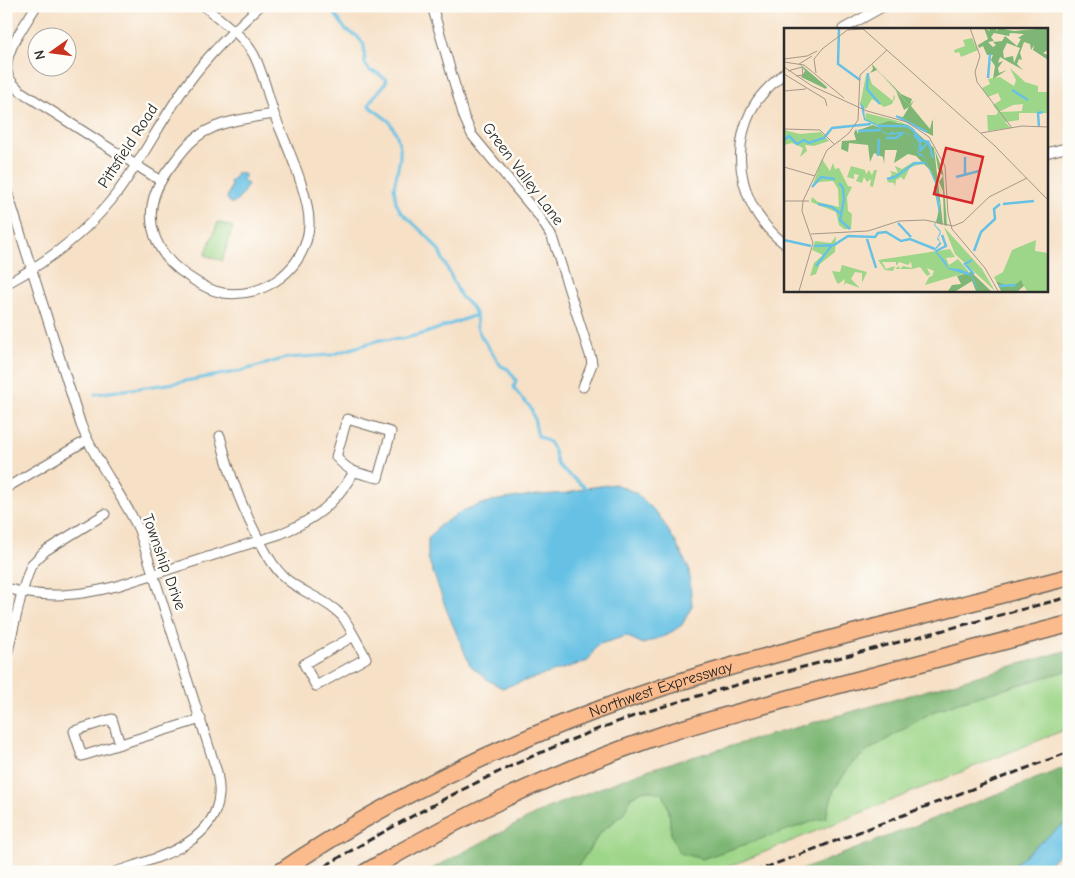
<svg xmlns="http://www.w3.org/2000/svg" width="1075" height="878" viewBox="0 0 1075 878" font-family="'Comic Neue',sans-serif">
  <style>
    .green { fill: #9ed689; stroke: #64805a }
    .forest { fill: #7eb775; stroke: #547150 }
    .water { fill: #66c1e4; stroke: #487688 }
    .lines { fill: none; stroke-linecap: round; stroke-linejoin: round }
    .stream { stroke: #66c1e4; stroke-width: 3 }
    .street-casing { stroke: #726a61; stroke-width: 11 }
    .highway-casing { stroke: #726a61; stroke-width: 19 }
    .street { stroke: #fff; stroke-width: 9 }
    .highway { stroke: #fbbb8c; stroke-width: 16 }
    .rail { stroke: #2b2b2b; stroke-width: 3; stroke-dasharray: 8 4; stroke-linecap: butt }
    .labels { text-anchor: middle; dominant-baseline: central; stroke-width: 5; stroke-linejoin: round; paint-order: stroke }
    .street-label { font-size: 16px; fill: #2b2b2b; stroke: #fdfcf7 }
    .inset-river { fill: none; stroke: #66c1e4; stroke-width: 2.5 }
    .inset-road { fill: none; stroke: #a59888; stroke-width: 1 }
    .view { fill: #d62828; fill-opacity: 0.15; stroke: #d62828; stroke-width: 2.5 }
    .inset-edge { fill: none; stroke: #2b2b2b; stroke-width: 2.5 }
  </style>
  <rect width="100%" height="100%" fill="#fdfcf7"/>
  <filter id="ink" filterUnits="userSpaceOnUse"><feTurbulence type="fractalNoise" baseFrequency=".02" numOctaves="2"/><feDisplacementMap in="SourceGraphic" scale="10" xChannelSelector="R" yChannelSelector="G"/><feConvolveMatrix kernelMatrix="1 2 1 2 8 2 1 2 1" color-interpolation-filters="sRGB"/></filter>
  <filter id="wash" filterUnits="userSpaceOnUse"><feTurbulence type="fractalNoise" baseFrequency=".0096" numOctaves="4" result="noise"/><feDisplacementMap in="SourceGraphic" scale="20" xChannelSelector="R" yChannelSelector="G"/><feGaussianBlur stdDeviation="1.12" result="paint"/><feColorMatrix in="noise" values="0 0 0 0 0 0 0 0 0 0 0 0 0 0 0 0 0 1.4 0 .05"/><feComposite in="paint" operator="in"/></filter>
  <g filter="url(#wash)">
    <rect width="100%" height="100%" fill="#f6e0c6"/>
    <g class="green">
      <polygon points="218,222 233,227 222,261 205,255"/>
      <polygon points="1069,670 1069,728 723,869 714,872 574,872 601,832 623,814 631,797 644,790 663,792 669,811 671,834 826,817 834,790 851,764 869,750 932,712 956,703"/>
    </g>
    <g class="forest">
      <polygon points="1069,650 1069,670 956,703 932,712 869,750 851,764 834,790 826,817 702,859 679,853 671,834 669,811 663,793 644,790 631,797 623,814 601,832 574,872 426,872 547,808 650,769"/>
      <polygon points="1069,766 1069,820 1038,844 1012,867 1003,872 796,872"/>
    </g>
    <g class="water">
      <path d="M 237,172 L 245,175 L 243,181 L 248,184 C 247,187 238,201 235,203 L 230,203 L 227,198 L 231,186 L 230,181 L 235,177 Z"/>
      <polygon points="615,484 636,493 658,514 676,543 689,569 692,606 682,625 667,635 643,644 626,636 597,645 588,661 502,688 488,680 470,665 447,611 428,558 428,539 439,526 464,510 492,501 525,496 568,493 586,488"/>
      <polygon points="1069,820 1069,841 1043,872 1003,872 1012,867 1038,844"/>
    </g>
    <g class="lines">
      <g class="stream">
        <path d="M 332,10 L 346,30 L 357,36 L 364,45 L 365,64 L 370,71 L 377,73 L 387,80 C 383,90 372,94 369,106 L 389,121 L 396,133 L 400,147 L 400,158 L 394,187 L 396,202 L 400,211 L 428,237 L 439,251 L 461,297 L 470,305 L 476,315 L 477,327 L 481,336 L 501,366 L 508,369 L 516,380 L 514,387 C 518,396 524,400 530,407 C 535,415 535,427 538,436 L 549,442 L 554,450 L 557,463 L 563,470 L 586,488"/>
        <polyline points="95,394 168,384 241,371 286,358 331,355 379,340 402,339 426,333 476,315"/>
      </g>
    </g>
  </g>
  <g filter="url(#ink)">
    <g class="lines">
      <g class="street-casing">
        <g id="street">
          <path d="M 36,6 C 26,24 1,54 8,75 C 10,82 16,86 20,91 L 161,181"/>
          <path d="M 204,6 C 221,21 243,35 254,55 C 263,73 268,95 274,114 C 244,119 212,121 190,143 C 182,151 175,161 168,170 C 139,209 149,251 189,277 C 199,284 211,291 223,293 C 265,299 306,268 309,226 C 311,197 285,142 274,114"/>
          <polyline points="432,6 464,117 472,135 539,216 552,237 591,358 592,364 583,387"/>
          <polyline points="843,29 884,6"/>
          <path d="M 785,72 C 773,83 759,95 752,109 C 728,157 743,212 785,244"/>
          <polyline points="1046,153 1069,147"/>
          <path d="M 6,188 L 81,425 C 96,463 122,494 139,530 L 217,772 C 218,780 220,788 219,795 C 215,845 153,859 115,872"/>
          <path d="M 6,284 C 49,261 87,232 117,193 C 142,159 161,121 185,87 C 206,57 233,31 260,6"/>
          <path d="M 347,419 L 391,432 L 378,478 C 358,473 350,473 336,457 Z"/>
          <path d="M 220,436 C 229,474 241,506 259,540 C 267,554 273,567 285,578 C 302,593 326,599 342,616 C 347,622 350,629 354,636 L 304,664 L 316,686 L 366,658 L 354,636"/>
          <polyline points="6,488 87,440"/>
          <path d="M 6,588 C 44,599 79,596 117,586 L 280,534 C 316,519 334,505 354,472"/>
          <polyline points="6,659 22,592 31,565 45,551 105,514"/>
          <polyline points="120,744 112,719 74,731 82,756 201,719"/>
        </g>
      </g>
      <g class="highway-casing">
        <g id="highway">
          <path id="s1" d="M 280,872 C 389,798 510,740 634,697 C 702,673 773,655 842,636 C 918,616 993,597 1069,577"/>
          <path d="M 366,872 C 456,818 551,774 650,739 C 695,723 741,712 787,699 C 881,673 975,649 1069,624"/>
        </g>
      </g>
      <use href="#street" class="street"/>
      <use href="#highway" class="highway"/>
      <g class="rail">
        <path d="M 315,872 C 420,809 527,752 643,713 C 707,692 772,675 838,658 C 915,638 992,617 1069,597"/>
        <polyline points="754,872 1069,752"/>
      </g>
    </g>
  </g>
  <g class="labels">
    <g class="street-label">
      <text transform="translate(128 146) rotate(-57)">Pittsfield Road</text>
      <text transform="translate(523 174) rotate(53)">Green Valley Lane</text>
      <text transform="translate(164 562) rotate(70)">Township Drive</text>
      <text stroke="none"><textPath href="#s1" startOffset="424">Northwest Expressway</textPath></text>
    </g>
  </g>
  <g transform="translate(784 28)">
    <rect width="264" height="264" fill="#f6e0c6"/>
    <path d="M 188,10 L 194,22 L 177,29 L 175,24 L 171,25 L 170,22 L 181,18 L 179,12 ZM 226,40 L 241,54 L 254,58 L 254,64 L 264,64 L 264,85 L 235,85 L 235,92 L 221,94 L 227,100 L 204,103 L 203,87 L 212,87 L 214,84 L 209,77 L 217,72 L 214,65 L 204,69 L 198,60 L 206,56 L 204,51 L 216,49 L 230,58 L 232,52 ZM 239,76 L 238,83 L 215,84 L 229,77 ZM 82,47 L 85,47 L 88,56 L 109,73 L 110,66 L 111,70 L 108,76 L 100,79 L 88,71 L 82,81 L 76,77 ZM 82,85 L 114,93 L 126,98 L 130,101 L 114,94 L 90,97 L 81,91 ZM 0,102 L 16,106 L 37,104 L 45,113 L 30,118 L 21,117 L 23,123 L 16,129 L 19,120 L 8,115 L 0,117 ZM 38,131 L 46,143 L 49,135 L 51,141 L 55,140 L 64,158 L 68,159 L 63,169 L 64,183 L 68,186 L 67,201 L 60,201 L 55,197 L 52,184 L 27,174 L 28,169 L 34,174 L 55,179 L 54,161 L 49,153 L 35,154 L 28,159 ZM 129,134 L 138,136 L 126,139 L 120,152 L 117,149 L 112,152 L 111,159 L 110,155 L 103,154 L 108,146 L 106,143 L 114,145 L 111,138 L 118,141 ZM 67,138 L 81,142 L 82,146 L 85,142 L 88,147 L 90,142 L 93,142 L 89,159 L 86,158 L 87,151 L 83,154 L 80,149 L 78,155 L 72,153 L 75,147 L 70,146 L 70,151 L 63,149 ZM 160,199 L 198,241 L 211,263 L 171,226 ZM 52,208 L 51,224 L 36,236 L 32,246 L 26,248 L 30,235 L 39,227 L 28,222 L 31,213 L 47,215 ZM 252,212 L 251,223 L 264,225 L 264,263 L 243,263 L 237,253 L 228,259 L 212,253 L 210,249 L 219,244 L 228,222 ZM 166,221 L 171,229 L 162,230 L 165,237 L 174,231 L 185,244 L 141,257 L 145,249 L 148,248 L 150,243 L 143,240 L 146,246 L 149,245 L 143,248 L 136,239 L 128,241 L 111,241 L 115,238 L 116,241 L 119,238 L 128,240 L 127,234 L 124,237 L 115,234 L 112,238 L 112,234 L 98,234 L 102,241 L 111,238 L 109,243 L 101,242 L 94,232 ZM 58,237 L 83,244 L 78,255 L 78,245 L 71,244 L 67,251 L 76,260 L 62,255 L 60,257 L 61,251 L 54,256 L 52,253 L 48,243 L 56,244 Z" fill="#9ed689" fill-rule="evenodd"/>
    <path d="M 200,0 L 206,3 L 205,0 L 211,0 L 213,3 L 214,0 L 230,3 L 264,0 L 264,22 L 259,25 L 264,27 L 264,32 L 249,22 L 250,17 L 247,22 L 246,16 L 240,14 L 236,25 L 238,32 L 235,31 L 233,36 L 239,42 L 216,29 L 214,35 L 219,33 L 214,40 L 215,45 L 223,42 L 209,51 L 211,38 L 207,32 L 209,27 L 203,27 L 199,18 L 195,20 L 194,17 L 204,11 ZM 210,5 L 225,8 L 226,5 L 240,6 L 234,10 L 237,11 L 233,18 L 221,8 L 218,13 L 209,14 L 212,17 L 209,19 L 204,14 L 210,13 L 207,9 ZM 223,15 L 236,20 L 230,35 L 229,28 L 220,30 L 219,23 ZM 16,36 L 43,59 L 42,61 L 17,49 L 21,43 ZM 88,36 L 130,83 L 97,45 L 117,66 L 128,71 L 126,77 L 130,72 L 127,78 L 146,101 L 148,93 L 154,88 L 149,92 L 149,108 L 112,88 L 119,89 L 125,79 L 120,82 L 112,63 L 93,42 L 86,45 L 89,41 ZM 105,93 L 124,97 L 150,120 L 159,197 L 152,195 L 156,176 L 150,159 L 152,156 L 147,143 L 132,128 L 124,126 L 110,135 L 113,122 L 101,122 L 100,136 L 99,129 L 90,125 L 86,134 L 84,117 L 65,115 L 64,124 L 57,121 L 58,113 L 72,112 L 70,105 L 72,101 L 74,106 L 75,102 L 89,97 L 94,99 L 93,97 ZM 151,122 L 159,144 L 163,198 L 160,197 L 159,163 L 155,154 L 159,148 L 154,141 ZM 187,244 L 207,263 L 192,263 L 188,253 L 172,263 L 164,263 L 168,257 L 177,256 L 173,248 ZM 237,252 L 240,258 L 234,263 L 217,263 L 212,253 L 228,259 Z" fill="#7eb775" fill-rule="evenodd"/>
    <path d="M 76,74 L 80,79 L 81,91 L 95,97 L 98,103 L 105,106 L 108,103 L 110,105 L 115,104 L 124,105 L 126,107 L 126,112 L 136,123 L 134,125 L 139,127 L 153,156 L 152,158 L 150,159 L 154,169 L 156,177 L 155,186 L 151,197 L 156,202 L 157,205 L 154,210 L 157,215 L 157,216 L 151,222 L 162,234 L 164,240 L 175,241 L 184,244 L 188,248 L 192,256 L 194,263 L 187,248 L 164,241 L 150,222 L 156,214 L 153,211 L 156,204 L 150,197 L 155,186 L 150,159 L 152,157 L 139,128 L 135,128 L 133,124 L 135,123 L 126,112 L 126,108 L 123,105 L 105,107 L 98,104 L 93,98 L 80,92 Z" fill="#66c1e4"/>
    <path class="inset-river" d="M 55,0 L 54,36 L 76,52M 84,45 L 83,61 L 96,76M 204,50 L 206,26M 228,62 L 244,72M 112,88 L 143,104M 95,98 L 122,98 L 128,101 L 137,112 L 144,114 L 136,123M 255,99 L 254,85 L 259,84M 74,103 L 96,102M 130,107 L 136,114 L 136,121M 102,110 L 112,110 L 119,105M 0,112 L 5,108 L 13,116 L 20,112 L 25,115 L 40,110 L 48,100 L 87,96M 145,115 L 149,130M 94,128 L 95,111M 181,146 L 181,129M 172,149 L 195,143M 103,151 L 111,149 L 131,135 L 141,135M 55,155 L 59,160 L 60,171 L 56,192 L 66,201M 28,159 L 37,149 L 51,151M 34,176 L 48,179 L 57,186M 219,176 L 250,173M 114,195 L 127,209M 83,211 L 92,240M 0,212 L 27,218M 30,218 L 50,217 L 64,208 L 91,209 L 94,205 L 102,204 L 117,213 L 126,211 L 151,221M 152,223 L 162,218 L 158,207M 190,223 L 197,204 L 211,191 L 210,181 L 216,176M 188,232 L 181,236 L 190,246M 32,238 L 48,217M 215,258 L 232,257"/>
    <path class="inset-road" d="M 78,0 L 211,118 L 264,172M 186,0 L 196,28 L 191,44 L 193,54 L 228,100M 64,2 L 79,1M 38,21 L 66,0M 0,31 L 23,28 L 33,23M 0,34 L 20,37 L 60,70M 15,36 L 28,28M 0,39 L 28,58 L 83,83 L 123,94 L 145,109 L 161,138 L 164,186 L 168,201 L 201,240 L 214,263M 4,43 L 18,39 L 19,47 L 12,48M 32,45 L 30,31 L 39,20M 0,46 L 41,71 L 43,78M 0,63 L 22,61M 0,101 L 36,102 L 50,116M 197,105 L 238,98 L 264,99M 54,114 L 65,105 L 74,92 L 76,47 L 103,22M 0,139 L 31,148M 0,173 L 25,173M 27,206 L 84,203 L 115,193 L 141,192 L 169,198 L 179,194 L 205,169 L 243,150M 15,263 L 29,215 L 18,183 L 19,173 L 43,122 L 55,113"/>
    <path class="view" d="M 162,120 L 199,129 L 188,175 L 150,166 Z"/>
    <rect width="264" height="264" class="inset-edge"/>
  </g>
  <rect width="1075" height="878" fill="none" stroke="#fdfcf7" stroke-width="25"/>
  <g transform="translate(52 52) rotate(256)"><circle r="24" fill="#fdfcf7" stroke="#a9a8a5"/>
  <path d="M0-4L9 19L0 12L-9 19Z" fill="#c8321e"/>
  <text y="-8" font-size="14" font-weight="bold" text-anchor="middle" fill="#2b2b2b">N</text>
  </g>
</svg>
